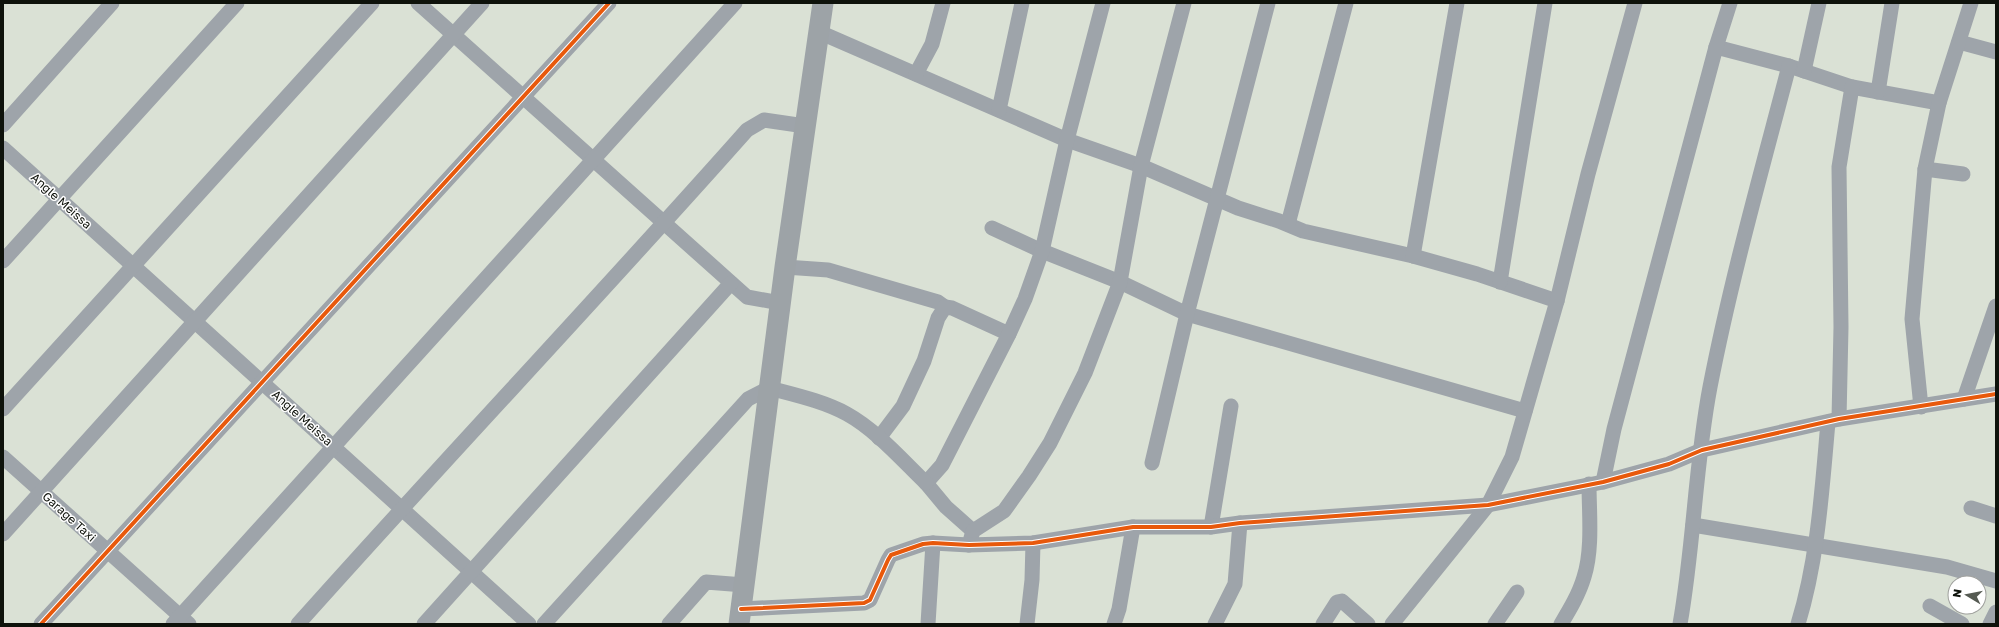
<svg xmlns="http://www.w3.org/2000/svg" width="1999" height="627" viewBox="0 0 1999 627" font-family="'Golos Text',sans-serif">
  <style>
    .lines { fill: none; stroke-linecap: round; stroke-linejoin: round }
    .street { stroke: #9ea4aa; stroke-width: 15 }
    .secondary { stroke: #9da3a7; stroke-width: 21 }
    .cycleway-casing { stroke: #fff; stroke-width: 6 }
    .cycleway { stroke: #e8590c; stroke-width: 4 }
    .labels { text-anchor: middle; stroke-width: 3; stroke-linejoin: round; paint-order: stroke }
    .street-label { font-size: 12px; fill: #0e120b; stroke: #fff }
  </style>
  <rect width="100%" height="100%" fill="#dae1d5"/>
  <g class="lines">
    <g class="street">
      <path d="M 418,3 L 747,297 L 780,303"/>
      <path d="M 819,32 L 1067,140 L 1141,166 L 1238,208 L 1279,221 L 1303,231 L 1413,256 L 1477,274 L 1557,301"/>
      <path d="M 1959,42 L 1996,52"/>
      <path d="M 1716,47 L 1789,66 L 1852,87 L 1939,103"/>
      <path d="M 1804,71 L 1819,3"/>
      <path d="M 916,74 L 932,44 L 943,3"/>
      <path d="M 1878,92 L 1892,3"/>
      <path d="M 999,110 L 1022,3"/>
      <path d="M 3,125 L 112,3"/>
      <path d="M 3,148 L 529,624"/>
      <path d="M 1925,169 L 1963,174"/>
      <path d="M 1288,224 L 1346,3"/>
      <path d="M 992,228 L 1042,251 L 1120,282 L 1187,314 L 1525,411"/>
      <path d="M 1413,256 L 1457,3"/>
      <path d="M 3,261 L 237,3"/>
      <path d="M 785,267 L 828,270 L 938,302 L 945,307"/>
      <path d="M 1500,282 L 1545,3"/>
      <path d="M 1964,399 L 1996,306"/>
      <path d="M 1921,407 L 1912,319 L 1925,169 L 1939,103 L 1971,3"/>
      <path d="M 3,409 L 372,3"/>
      <path d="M 1839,419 L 1841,327 L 1839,167 L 1852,87"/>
      <path d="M 879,438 L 903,406 L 924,361 L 938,318 L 945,307 L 952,308 L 1009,334"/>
      <path d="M 3,457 L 189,624"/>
      <path d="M 1152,463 L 1187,314 L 1268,3"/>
      <path d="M 1603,482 L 1614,429 L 1716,47 L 1730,3"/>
      <path d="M 1971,508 L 1996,516"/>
      <path d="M 1693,525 L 1947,567 L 1996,581"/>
      <path d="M 1211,527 L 1231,406"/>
      <path d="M 973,531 L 946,507 L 926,483 L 942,465 L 1009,334 L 1025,299 L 1042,251 L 1067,140 L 1103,3"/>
      <path d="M 3,534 L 482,3"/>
      <path d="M 969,545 L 973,531 L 1004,511 L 1029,476 L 1050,443 L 1085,373 L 1120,282 L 1141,166 L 1184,3"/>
      <path d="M 1930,606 L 1962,624"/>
      <path d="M 741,609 L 864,603 L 870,600 L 888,560 L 891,555 L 923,544 L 933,543 L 969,545 L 1033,543 L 1133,527 L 1211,527 L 1240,523 L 1488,505 L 1603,482 L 1669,464 L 1702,450 L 1839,419 L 1996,394"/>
      <path d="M 41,624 L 609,3"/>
      <path d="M 173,624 L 735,3"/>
      <path d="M 298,624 C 446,458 599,297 747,130 L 764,120 L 805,126"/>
      <path d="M 424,624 L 731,283"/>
      <path d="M 544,624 L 748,399 L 769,388 C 795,395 823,401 847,414 C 876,430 902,460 926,483"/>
      <path d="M 669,624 L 706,582 L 744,585"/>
      <path d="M 928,624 L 933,543"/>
      <path d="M 1027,624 L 1032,580 L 1033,543"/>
      <path d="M 1114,624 L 1119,609 L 1133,527"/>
      <path d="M 1215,624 L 1235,584 L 1240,523"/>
      <path d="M 1323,624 L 1337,602 L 1342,601 L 1368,624"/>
      <path d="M 1392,624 L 1488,505 L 1512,457 L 1557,301 L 1588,174 L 1635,3"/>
      <path d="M 1495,624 L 1517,592"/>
      <path d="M 1561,624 C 1570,609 1579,594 1584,577 C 1593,549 1589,512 1589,484"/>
      <path d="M 1680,624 C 1694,545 1695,465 1710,387 C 1731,279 1761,173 1789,66"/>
      <path d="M 1798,624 C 1818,559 1822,489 1828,422"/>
      <path d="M 1990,624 L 1996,612"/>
    </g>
    <path class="secondary" d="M 739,624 L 785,267 L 823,3"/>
    <g class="cycleway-casing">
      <g id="cycleway">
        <path d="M 741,609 L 864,603 L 870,600 L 888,560 L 891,555 L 923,544 L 933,543 L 969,545 L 1033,543 L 1133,527 L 1211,527 L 1240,523 L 1488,505 L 1603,482 L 1669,464 L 1702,450 L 1839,419 L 1996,394"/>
        <path d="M 41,624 L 609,3"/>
      </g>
    </g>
    <use href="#cycleway" class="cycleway"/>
  </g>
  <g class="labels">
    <g class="street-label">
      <text transform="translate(61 201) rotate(42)" y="4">Angle Meissa</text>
      <text transform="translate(302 418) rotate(42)" y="4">Angle Meissa</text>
      <text transform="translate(69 517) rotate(42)" y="4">Garage Taxi</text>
    </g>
  </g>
  <rect width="1999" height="627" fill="none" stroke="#0e120b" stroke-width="8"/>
  <g transform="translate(1967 595) rotate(280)"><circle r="19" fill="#ffffff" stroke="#9fa09d"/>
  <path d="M0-3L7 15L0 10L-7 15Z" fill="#555a52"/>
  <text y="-6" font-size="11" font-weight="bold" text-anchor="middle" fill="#0e120b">N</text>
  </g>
</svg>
